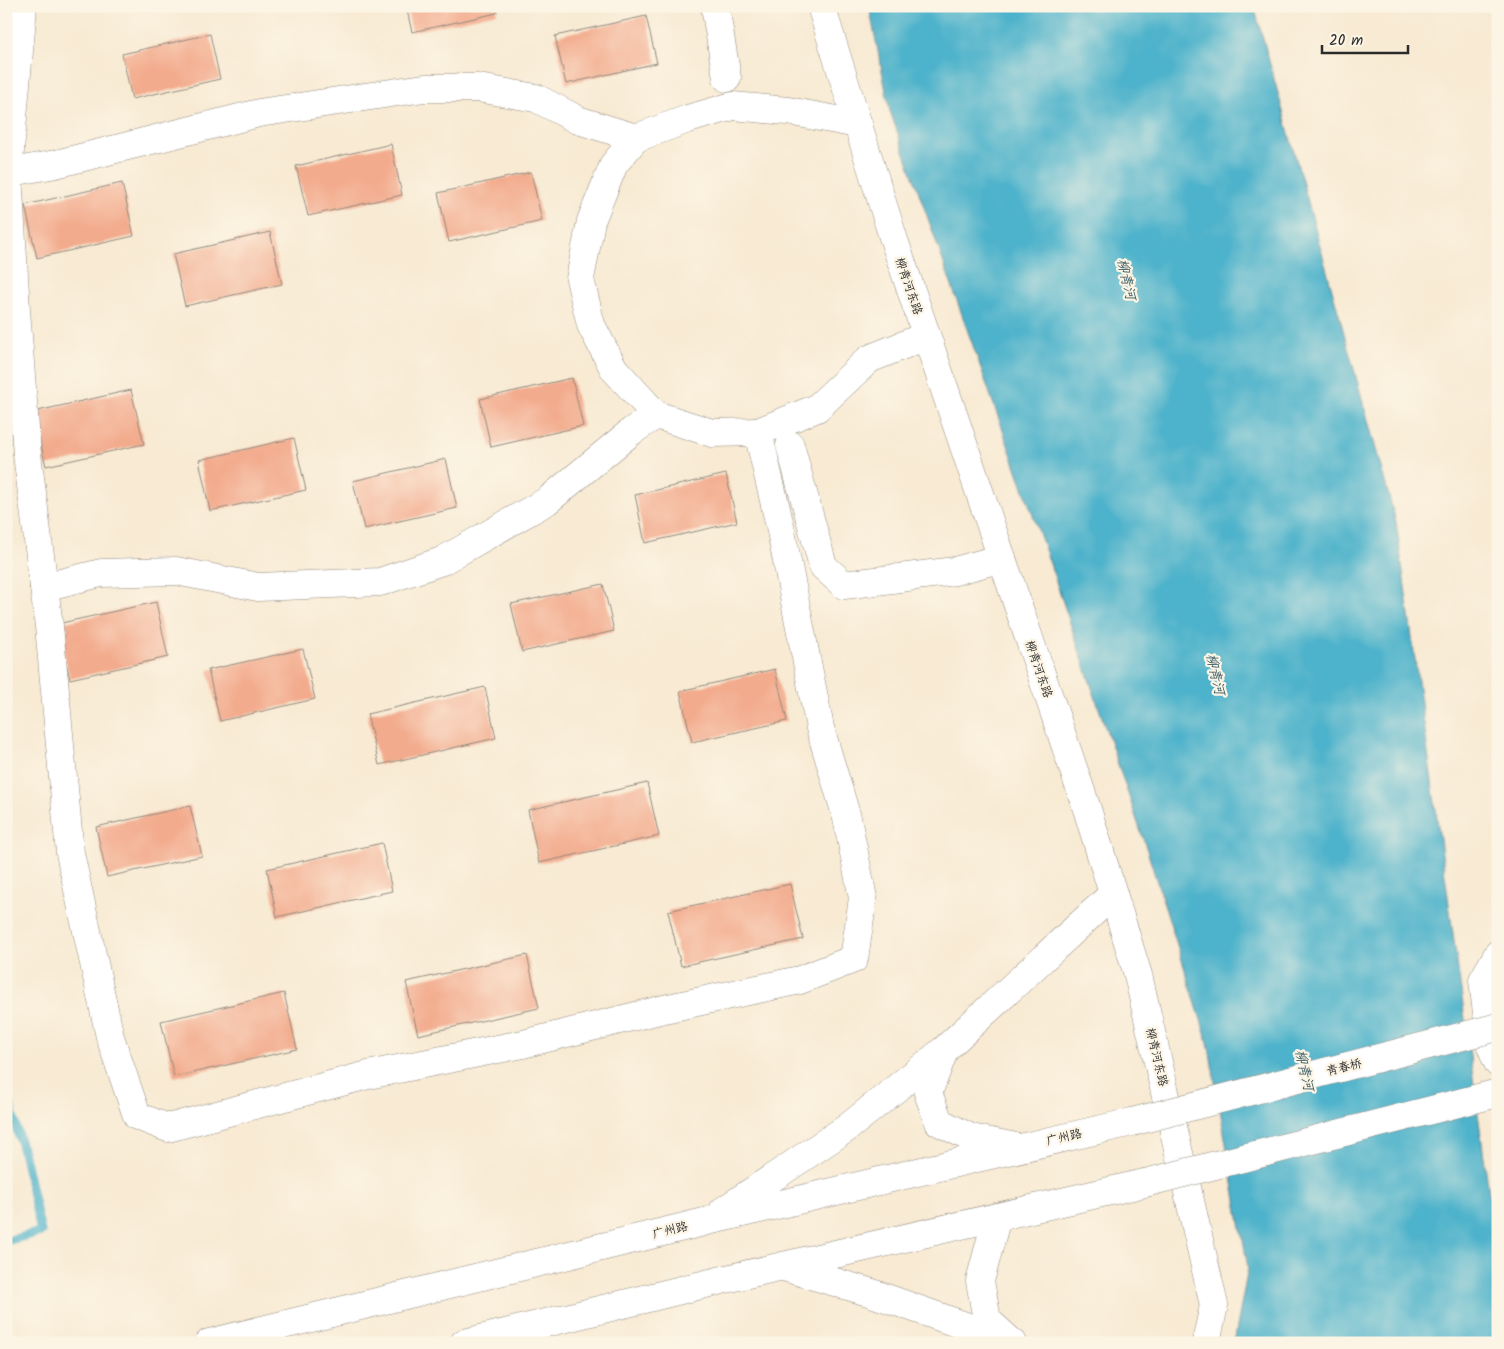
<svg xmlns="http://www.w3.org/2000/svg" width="1504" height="1349" viewBox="0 0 1504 1349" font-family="Kalam,'LXGW WenKai TC',sans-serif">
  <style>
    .water { fill: #4db2cb; stroke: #3c6e7b }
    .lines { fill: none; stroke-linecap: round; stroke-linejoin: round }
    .stream { stroke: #4db2cb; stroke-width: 9 }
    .building { fill: #f3ab8d }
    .minor-casing { stroke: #928a7f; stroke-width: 29 }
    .major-casing { stroke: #928a7f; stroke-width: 29 }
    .minor { stroke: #fff; stroke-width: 28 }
    .major { stroke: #fff; stroke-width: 28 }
    .major-bridge-casing { stroke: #928a7f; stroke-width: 29; stroke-linecap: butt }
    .major-bridge { stroke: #fff; stroke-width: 28 }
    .labels { text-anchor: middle; stroke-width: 4.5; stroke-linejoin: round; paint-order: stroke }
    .street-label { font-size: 12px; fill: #2b2b2b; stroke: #fcf5e5 }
    .water-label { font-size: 14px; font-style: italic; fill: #375a63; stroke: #fcf5e5 }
  </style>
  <rect width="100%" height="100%" fill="#fcf5e5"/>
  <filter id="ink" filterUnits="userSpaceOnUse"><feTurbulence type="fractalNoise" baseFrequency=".02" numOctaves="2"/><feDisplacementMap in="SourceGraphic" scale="10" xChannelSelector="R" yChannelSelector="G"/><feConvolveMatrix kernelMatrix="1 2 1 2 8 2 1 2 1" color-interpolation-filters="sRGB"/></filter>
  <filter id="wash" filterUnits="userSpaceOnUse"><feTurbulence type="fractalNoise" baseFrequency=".0096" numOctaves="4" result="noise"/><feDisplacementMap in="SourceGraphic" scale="20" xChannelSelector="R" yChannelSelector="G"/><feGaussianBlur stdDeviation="1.12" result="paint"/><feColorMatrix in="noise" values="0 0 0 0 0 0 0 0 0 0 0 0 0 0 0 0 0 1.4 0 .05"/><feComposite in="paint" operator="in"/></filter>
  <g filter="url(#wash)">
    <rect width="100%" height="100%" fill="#f8ead3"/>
    <path class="water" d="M 869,6 L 1254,6 L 1396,522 L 1494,1229 L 1498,1240 L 1498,1343 L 1234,1343 L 1248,1268 L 1208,1042 L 1145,844 L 1048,558 L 890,111 Z"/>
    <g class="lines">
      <path class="stream" d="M 6,1091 L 24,1155 L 41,1232 L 6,1241"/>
    </g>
    <g id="blocks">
      <g class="building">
        <path d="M 406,6 L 496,6 L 497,13 L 412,32 Z"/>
        <path d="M 646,16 L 657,63 L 566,84 L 555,36 Z"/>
        <path d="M 210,34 L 220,79 L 132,99 L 122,54 Z"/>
        <path d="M 391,144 L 402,195 L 308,216 L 296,166 Z"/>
        <path d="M 531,172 L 542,221 L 449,242 L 438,193 Z"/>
        <path d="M 122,183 L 134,236 L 37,258 L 25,205 Z"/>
        <path d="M 270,232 L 282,284 L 185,306 L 173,254 Z"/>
        <path d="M 572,378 L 583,426 L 491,447 L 480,399 Z"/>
        <path d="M 131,390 L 144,444 L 46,466 L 33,412 Z"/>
        <path d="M 294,438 L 306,490 L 210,511 L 199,460 Z"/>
        <path d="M 446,459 L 457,508 L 364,529 L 353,481 Z"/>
        <path d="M 726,474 L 737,522 L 645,543 L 635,495 Z"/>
        <path d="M 603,584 L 614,631 L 522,652 L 511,604 Z"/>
        <path d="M 156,602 L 168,657 L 70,679 L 57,624 Z"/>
        <path d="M 303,649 L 315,699 L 220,721 L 208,670 Z"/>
        <path d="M 775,669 L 787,721 L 692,742 L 680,691 Z"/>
        <path d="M 485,687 L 496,738 L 379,765 L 367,714 Z"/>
        <path d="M 647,783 L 659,836 L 539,863 L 528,810 Z"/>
        <path d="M 190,806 L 202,856 L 107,877 L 96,827 Z"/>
        <path d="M 382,843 L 392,891 L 277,917 L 267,869 Z"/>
        <path d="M 790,884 L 803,939 L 681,966 L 668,911 Z"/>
        <path d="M 527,955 L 539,1008 L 418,1035 L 406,982 Z"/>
        <path d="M 284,993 L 297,1049 L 174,1077 L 161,1021 Z"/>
      </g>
    </g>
  </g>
  <g filter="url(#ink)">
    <use href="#blocks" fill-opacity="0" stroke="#928a7f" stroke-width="1"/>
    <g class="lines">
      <g class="minor-casing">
        <g id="minor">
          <path d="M 23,6 L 8,173 L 16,310 L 27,454 L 49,626 L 70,853 L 110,1037 L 137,1116 L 168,1128 L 368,1075 L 523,1044 L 664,1009 L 800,980 L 854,959 L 863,898 L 847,818 L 820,728 L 780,526 L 758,432 L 817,408 L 869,359 L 926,336"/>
          <path d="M 715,6 L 727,78"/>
          <path d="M 821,6 L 892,234 L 1087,809 L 1138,975 L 1214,1305 L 1206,1343"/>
          <path d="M 6,173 L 56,164 L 259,113 L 424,88 L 478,88 L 536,98 L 578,120 L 636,138"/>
          <path d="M 758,432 L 712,433 L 656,415 L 614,369 L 591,325 L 580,279 L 591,221 L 614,164 L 636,138 L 688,119 L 733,106 L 788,111 L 858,124"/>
          <path d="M 790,445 L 823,566 L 844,585 L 955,571 L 1002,558"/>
          <path d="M 44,587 L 101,573 L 176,571 L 258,587 L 380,582 L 442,561 L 547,501 L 632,431 L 656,415"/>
          <path d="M 1498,954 L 1483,980 L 1491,1046 L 1498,1063"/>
        </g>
      </g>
      <g class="major-casing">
        <g id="major">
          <path d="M 944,1051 L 928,1093 L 939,1122 L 971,1138 L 1011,1146"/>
          <path d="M 723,1211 L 847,1128 L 944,1050 L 1113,894"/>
          <path d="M 997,1217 L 980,1281 L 987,1320 L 1009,1340"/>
          <path d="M 784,1267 L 872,1293 L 1013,1343"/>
          <path d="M 209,1343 L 708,1221 L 1132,1122"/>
          <path d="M 464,1343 L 722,1280 L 1145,1183"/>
        </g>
      </g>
      <use href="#minor" class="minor"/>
      <use href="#major" class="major"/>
      <g class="major-bridge-casing">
        <g id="major-bridge">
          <path d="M 1132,1122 L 1498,1027"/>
          <path d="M 1145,1183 L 1498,1093"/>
        </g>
      </g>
      <use href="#major-bridge" class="major-bridge"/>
    </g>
  </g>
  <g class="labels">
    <g class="street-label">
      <text transform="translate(909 286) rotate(71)" y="4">柳青河东路</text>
      <text transform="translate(1039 669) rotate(71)" y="4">柳青河东路</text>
      <text transform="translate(1157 1057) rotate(77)" y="4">柳青河东路</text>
      <text transform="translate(1344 1067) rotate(-14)" y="4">青春桥</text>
      <text transform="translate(1064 1137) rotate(-13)" y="4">广州路</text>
      <text transform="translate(670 1230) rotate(-14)" y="4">广州路</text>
    </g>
    <g class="water-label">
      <text transform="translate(1127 279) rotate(77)" y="5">柳青河</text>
      <text transform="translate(1216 674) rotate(77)" y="5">柳青河</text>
      <text transform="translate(1305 1070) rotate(77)" y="5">柳青河</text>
    </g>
  </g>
  <rect width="1504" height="1349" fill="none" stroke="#fcf5e5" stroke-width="25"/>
  <path d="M1322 45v8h86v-8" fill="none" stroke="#2b2b2b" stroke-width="2.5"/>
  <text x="1329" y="45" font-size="15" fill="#2b2b2b" stroke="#fcf5e5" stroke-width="4" paint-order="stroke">20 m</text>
</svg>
